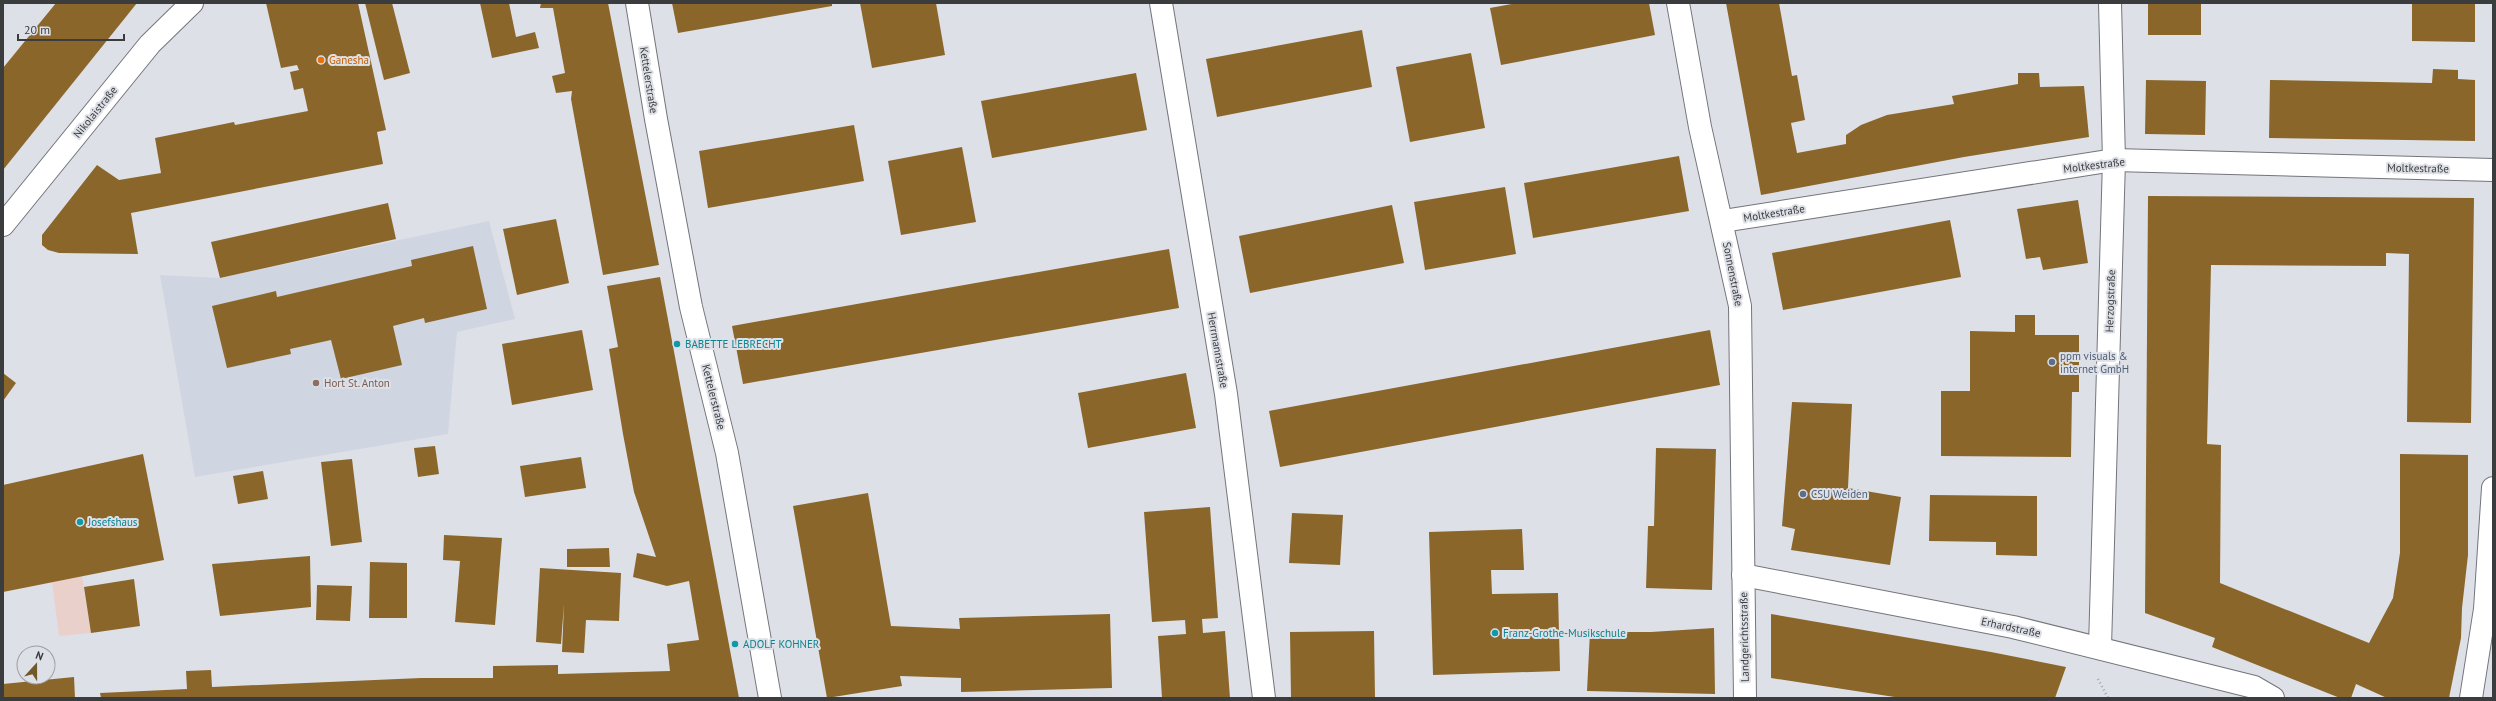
<svg xmlns="http://www.w3.org/2000/svg" width="2496" height="701" viewBox="0 0 2496 701" font-family="'PT Sans',sans-serif">
  <style>
    .built { fill: #d0d5e2 }
    .industrial { fill: #ead0cb }
    .building { fill: #8a662a }
    .lines { fill: none; stroke-linecap: round; stroke-linejoin: round }
    .minor-casing { stroke: #73757b; stroke-width: 24 }
    .secondary-casing { stroke: #73757b; stroke-width: 24 }
    .path { stroke: #a3a4a9; stroke-width: 2.5; stroke-dasharray: 1 3; stroke-linecap: butt }
    .minor { stroke: #fff; stroke-width: 22 }
    .secondary { stroke: #fff; stroke-width: 22 }
    .food-dot { fill: #e8710a; stroke: #dee0e7; stroke-width: 1.5 }
    .culture-dot { fill: #0f9aa8; stroke: #dee0e7; stroke-width: 1.5 }
    .service-dot { fill: #5c6f8a; stroke: #dee0e7; stroke-width: 1.5 }
    .education-dot { fill: #8d6e63; stroke: #dee0e7; stroke-width: 1.5 }
    .labels { text-anchor: middle; stroke-width: 4; stroke-linejoin: round; paint-order: stroke }
    .food-label { font-size: 11px; fill: #c56008; stroke: #dee0e7; text-anchor: start }
    .street-label { font-size: 11px; fill: #3b3c3e; stroke: #dee0e7 }
    .culture-label { font-size: 11px; fill: #0d838f; stroke: #dee0e7; text-anchor: start }
    .service-label { font-size: 11px; fill: #4e5e75; stroke: #dee0e7; text-anchor: start }
    .education-label { font-size: 11px; fill: #785e54; stroke: #dee0e7; text-anchor: start }
  </style>
  <rect width="100%" height="100%" fill="#dee0e7"/>
  <path class="built" d="M 489,221 L 515,319 L 457,332 L 448,434 L 195,477 L 160,275 L 220,278 Z"/>
  <path class="industrial" d="M 82,576 L 91,633 L 59,636 L 52,582 Z"/>
  <g class="building">
    <path d="M 56,3 L 137,3 L 3,170 L 3,68 Z"/>
    <path d="M 266,3 L 358,3 L 386,130 L 377,132 L 383,164 L 131,213 L 138,254 L 59,253 L 48,250 L 42,245 L 42,235 L 97,165 L 119,180 L 161,173 L 155,138 L 234,122 L 235,125 L 308,111 L 303,88 L 294,90 L 290,72 L 299,70 L 297,65 L 281,68 Z"/>
    <path d="M 365,3 L 392,3 L 410,73 L 384,80 Z"/>
    <path d="M 480,3 L 509,3 L 516,37 L 535,32 L 539,48 L 492,58 Z"/>
    <path d="M 541,3 L 608,3 L 659,265 L 603,275 L 571,99 L 572,91 L 556,93 L 552,76 L 565,73 L 553,8 L 540,8 Z"/>
    <path d="M 672,3 L 832,3 L 832,6 L 678,33 Z"/>
    <path d="M 860,3 L 936,3 L 945,55 L 872,68 Z"/>
    <path d="M 1517,3 L 1649,3 L 1655,35 L 1501,65 L 1490,8 Z"/>
    <path d="M 1726,3 L 1779,3 L 1792,76 L 1797,75 L 1805,120 L 1791,123 L 1797,153 L 1846,144 L 1846,135 L 1861,125 L 1887,115 L 1954,104 L 1952,96 L 2018,84 L 2018,73 L 2039,73 L 2040,87 L 2084,86 L 2089,137 L 1964,157 L 1761,195 Z"/>
    <rect x="2148" y="3" width="53" height="32"/>
    <path d="M 2412,3 L 2475,3 L 2475,42 L 2412,41 Z"/>
    <path d="M 1362,30 L 1372,87 L 1217,117 L 1206,59 Z"/>
    <path d="M 1471,53 L 1485,128 L 1410,142 L 1396,67 Z"/>
    <path d="M 2433,69 L 2458,70 L 2458,79 L 2475,80 L 2475,141 L 2269,138 L 2270,80 L 2432,83 Z"/>
    <path d="M 1136,73 L 1147,130 L 992,158 L 981,101 Z"/>
    <path d="M 2146,80 L 2206,81 L 2205,135 L 2145,134 Z"/>
    <path d="M 854,125 L 864,181 L 708,208 L 699,151 Z"/>
    <path d="M 962,147 L 976,222 L 901,235 L 888,161 Z"/>
    <path d="M 1679,156 L 1689,211 L 1533,238 L 1524,183 Z"/>
    <path d="M 1505,187 L 1516,254 L 1425,270 L 1414,202 Z"/>
    <path d="M 2148,196 L 2474,198 L 2471,423 L 2407,422 L 2409,254 L 2386,253 L 2386,266 L 2211,265 L 2207,444 L 2221,445 L 2220,583 L 2369,643 L 2393,598 L 2400,553 L 2400,454 L 2468,455 L 2468,555 L 2462,608 L 2461,638 L 2449,698 L 2387,698 L 2356,684 L 2351,698 L 2340,698 L 2212,647 L 2215,638 L 2145,613 Z"/>
    <path d="M 2078,200 L 2088,263 L 2043,270 L 2040,257 L 2026,259 L 2017,209 Z"/>
    <path d="M 388,203 L 396,239 L 220,278 L 211,242 Z"/>
    <path d="M 1392,205 L 1404,263 L 1250,293 L 1239,236 Z"/>
    <path d="M 556,219 L 569,283 L 517,295 L 503,229 Z"/>
    <path d="M 1950,220 L 1961,277 L 1783,310 L 1772,253 Z"/>
    <path d="M 473,246 L 487,309 L 425,323 L 424,318 L 393,326 L 402,365 L 341,379 L 331,340 L 290,349 L 291,354 L 227,368 L 212,306 L 276,291 L 277,297 L 412,266 L 411,260 Z"/>
    <path d="M 1169,249 L 1179,308 L 743,384 L 732,326 Z"/>
    <path d="M 660,277 L 739,698 L 101,698 L 100,693 L 187,689 L 186,671 L 211,670 L 212,687 L 421,678 L 493,678 L 493,666 L 558,665 L 558,674 L 670,671 L 667,644 L 699,640 L 689,581 L 667,586 L 633,577 L 637,553 L 656,557 L 634,492 L 623,434 L 609,349 L 618,347 L 607,286 Z"/>
    <path d="M 2015,315 L 2035,315 L 2035,335 L 2079,335 L 2079,392 L 2072,392 L 2071,457 L 1941,456 L 1941,391 L 1970,391 L 1970,331 L 2015,332 Z"/>
    <path d="M 582,330 L 593,390 L 512,405 L 502,344 Z"/>
    <path d="M 1710,330 L 1720,385 L 1280,467 L 1269,411 Z"/>
    <path d="M 3,373 L 16,383 L 3,401 Z"/>
    <path d="M 1186,373 L 1196,428 L 1088,448 L 1078,393 Z"/>
    <path d="M 1792,402 L 1852,404 L 1848,488 L 1901,497 L 1890,565 L 1791,550 L 1795,529 L 1782,526 Z"/>
    <path d="M 435,446 L 439,474 L 418,477 L 414,448 Z"/>
    <path d="M 1656,448 L 1716,449 L 1712,590 L 1646,588 L 1648,526 L 1654,526 Z"/>
    <path d="M 143,454 L 164,560 L 3,592 L 3,485 Z"/>
    <path d="M 581,457 L 586,488 L 525,497 L 520,466 Z"/>
    <path d="M 352,459 L 362,542 L 331,546 L 321,462 Z"/>
    <path d="M 263,471 L 268,499 L 238,504 L 233,476 Z"/>
    <path d="M 868,493 L 891,626 L 960,629 L 959,618 L 1110,614 L 1112,688 L 961,692 L 961,678 L 900,676 L 902,686 L 827,698 L 793,506 Z"/>
    <path d="M 1930,495 L 2037,496 L 2037,556 L 1996,555 L 1996,542 L 1929,541 Z"/>
    <path d="M 1210,507 L 1218,618 L 1202,619 L 1203,633 L 1225,631 L 1230,698 L 1162,698 L 1158,636 L 1186,634 L 1185,620 L 1152,622 L 1144,512 Z"/>
    <path d="M 1292,513 L 1343,515 L 1340,565 L 1289,563 Z"/>
    <path d="M 1522,529 L 1524,570 L 1491,570 L 1492,594 L 1558,593 L 1560,671 L 1433,675 L 1429,532 Z"/>
    <path d="M 444,535 L 502,538 L 495,625 L 455,622 L 460,561 L 443,560 Z"/>
    <path d="M 609,548 L 610,567 L 567,567 L 567,549 Z"/>
    <path d="M 310,556 L 311,607 L 220,616 L 212,564 Z"/>
    <path d="M 370,562 L 407,563 L 407,618 L 369,618 Z"/>
    <path d="M 540,568 L 621,573 L 619,621 L 586,620 L 584,653 L 562,652 L 564,604 L 561,644 L 536,642 Z"/>
    <path d="M 134,579 L 140,626 L 91,633 L 84,587 Z"/>
    <path d="M 317,585 L 352,586 L 350,621 L 316,620 Z"/>
    <path d="M 1771,614 L 1991,652 L 2066,667 L 2055,698 L 1901,698 L 1771,678 Z"/>
    <path d="M 1714,628 L 1715,694 L 1587,691 L 1590,632 L 1651,632 Z"/>
    <path d="M 1374,631 L 1375,698 L 1291,698 L 1290,632 Z"/>
    <path d="M 74,677 L 75,698 L 3,698 L 3,684 Z"/>
  </g>
  <g class="lines">
    <g class="minor-casing">
      <g id="minor">
        <path d="M 637,3 L 656,119 L 691,307 L 727,453 L 770,698"/>
        <path d="M 1161,3 L 1226,394 L 1264,698"/>
        <path d="M 1678,3 L 1700,127 L 1740,306 L 1745,698"/>
        <path d="M 1723,221 L 2114,160 L 2493,170"/>
        <path d="M 1743,575 L 2013,627 L 2254,687 L 2273,698"/>
        <path d="M 2100,647 L 2114,160 L 2110,3"/>
        <path d="M 2471,698 L 2485,609 L 2493,488"/>
      </g>
    </g>
    <g class="secondary-casing">
      <path id="secondary" d="M 3,225 L 150,44 L 192,3"/>
    </g>
    <path class="path" d="M 2098,679 L 2108,698"/>
    <use href="#minor" class="minor"/>
    <use href="#secondary" class="secondary"/>
  </g>
  <circle class="food-dot" cx="321" cy="60" r="4"/>
  <g class="culture-dot">
    <circle cx="677" cy="344" r="4"/>
    <circle cx="80" cy="522" r="4"/>
    <circle cx="1495" cy="633" r="4"/>
    <circle cx="735" cy="644" r="4"/>
  </g>
  <g class="service-dot">
    <circle cx="2052" cy="362" r="4"/>
    <circle cx="1803" cy="494" r="4"/>
  </g>
  <circle class="education-dot" cx="316" cy="383" r="4"/>
  <g class="labels">
    <g class="food-label">
      <text x="329" y="64">Ganesha</text>
    </g>
    <g class="street-label">
      <text transform="translate(649 80) rotate(81)" y="4">Kettelerstraße</text>
      <text transform="translate(95 112) rotate(-51)" y="4">Nikolaistraße</text>
      <text transform="translate(2094 165) rotate(-7)" y="4">Moltkestraße</text>
      <text transform="translate(2418 168) rotate(1)" y="4">Moltkestraße</text>
      <text transform="translate(1774 213) rotate(-9)" y="4">Moltkestraße</text>
      <text transform="translate(1733 274) rotate(79)" y="4">Sonnenstraße</text>
      <text transform="translate(2110 301) rotate(-88)" y="4">Herzogstraße</text>
      <text transform="translate(1218 350) rotate(80)" y="4">Herrmannstraße</text>
      <text transform="translate(714 397) rotate(76)" y="4">Kettelerstraße</text>
      <text transform="translate(2011 627) rotate(12)" y="4">Erhardstraße</text>
      <text transform="translate(1744 637) rotate(-91)" y="4">Landgerichtsstraße</text>
    </g>
    <g class="culture-label">
      <text x="685" y="348">BABETTE LEBRECHT</text>
      <text x="88" y="526">Josefshaus</text>
      <text x="1503" y="637">Franz-Grothe-Musikschule</text>
      <text x="743" y="648">ADOLF KOHNER</text>
    </g>
    <g class="service-label">
      <text x="2060" y="360">ppm visuals &amp;<tspan x="2060" dy="13">internet GmbH</tspan></text>
      <text x="1811" y="498">CSU Weiden</text>
    </g>
    <g class="education-label">
      <text x="324" y="387">Hort St. Anton</text>
    </g>
  </g>
  <rect width="2496" height="701" fill="none" stroke="#3b3c3e" stroke-width="8"/>
  <g transform="translate(36 665) rotate(21)"><circle r="19" fill="#dee0e7" stroke="#9d9ea3"/>
  <path d="M0-3L7 15L0 10L-7 15Z" fill="#72592a"/>
  <text y="-6" font-size="11" font-weight="bold" text-anchor="middle" fill="#3b3c3e">N</text>
  </g>
  <path d="M18 34v6h106v-6" fill="none" stroke="#3b3c3e" stroke-width="2"/>
  <text x="24" y="34" font-size="12" fill="#3b3c3e" stroke="#dee0e7" stroke-width="3" paint-order="stroke">20 m</text>
</svg>
